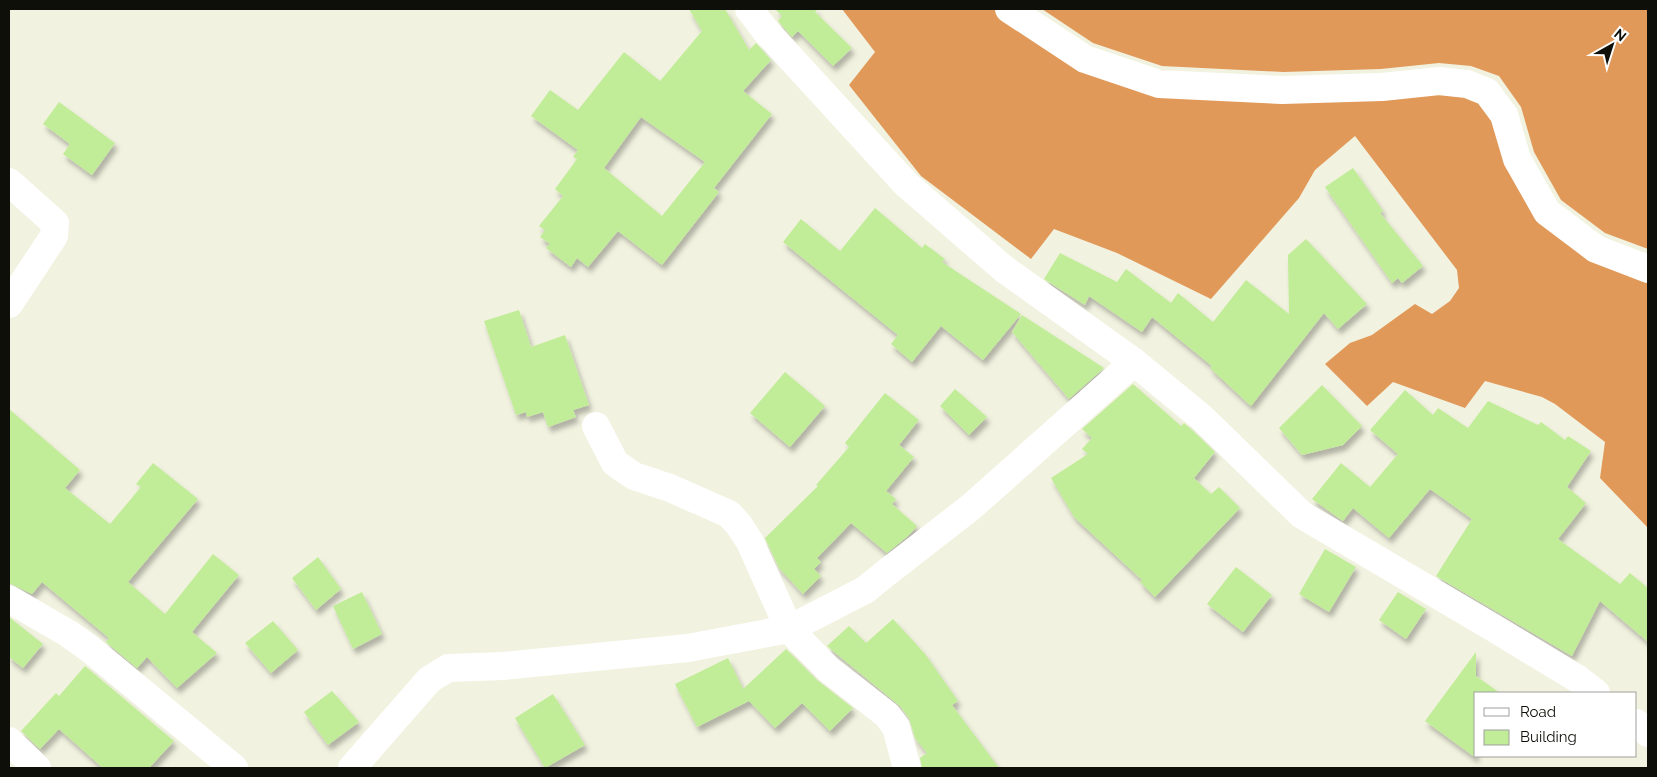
<svg xmlns="http://www.w3.org/2000/svg" width="1657" height="777" viewBox="0 0 1657 777" font-family="Raleway,sans-serif">
  <style>
    .forest { fill: #e19959 }
    .building { fill: #c1ec98; fill-rule: evenodd; filter: url(#shadow) }
    .lines { fill: none; stroke-linecap: round; stroke-linejoin: round }
    .minor { stroke: #fff; stroke-width: 28 }
    .tertiary { stroke: #fff; stroke-width: 28 }
  </style>
  <defs>
    <filter id="shadow"><feDropShadow dx="3" dy="5.5" stdDeviation="2.5" flood-color="#0004"/></filter>
  </defs>
  <rect width="100%" height="100%" fill="#f2f2e0"/>
  <g class="forest">
    <path d="M 842,9 L 1002,9 L 1083,63 L 1383,91 L 1485,95 L 1544,215 L 1648,274 L 1648,528 L 1600,478 L 1605,442 L 1555,404 L 1542,397 L 1485,381 L 1465,408 L 1393,382 L 1367,406 L 1325,364 L 1350,343 L 1372,335 L 1415,304 L 1432,314 L 1450,301 L 1459,288 L 1457,270 L 1355,136 L 1315,170 L 1299,198 L 1211,299 L 1117,253 L 1054,229 L 1031,259 L 921,176 L 849,85 L 875,52 Z"/>
    <path d="M 1042,9 L 1648,9 L 1648,249 L 1605,233 L 1561,200 L 1534,152 L 1521,107 L 1499,76 L 1471,66 L 1439,63 L 1381,69 L 1283,72 L 1162,66 L 1093,43 Z"/>
  </g>
  <g class="building">
    <path d="M 689,9 L 725,9 L 749,50 L 756,43 L 771,60 L 743,91 L 772,114 L 714,188 L 719,192 L 662,265 L 618,231 L 588,267 L 577,258 L 571,267 L 546,248 L 550,244 L 540,237 L 545,230 L 539,226 L 563,196 L 555,189 L 577,159 L 573,157 L 578,150 L 531,116 L 550,90 L 578,110 L 624,52 L 660,81 L 702,31 ZM 641,117 L 705,162 L 662,216 L 604,168 Z"/>
    <path d="M 775,9 L 818,9 L 815,12 L 852,48 L 833,66 L 798,31 L 792,37 L 778,21 L 782,16 Z"/>
    <path d="M 59,102 L 115,143 L 92,175 L 63,154 L 70,144 L 43,124 Z"/>
    <path d="M 1353,168 L 1383,211 L 1380,213 L 1423,266 L 1402,283 L 1398,278 L 1392,283 L 1325,187 Z"/>
    <path d="M 875,208 L 922,248 L 925,244 L 945,259 L 942,262 L 1021,314 L 983,360 L 941,326 L 912,362 L 891,344 L 898,335 L 783,242 L 801,219 L 840,251 Z"/>
    <path d="M 1306,239 L 1367,304 L 1338,329 L 1324,313 L 1251,406 L 1210,368 L 1212,366 L 1152,317 L 1142,332 L 1089,296 L 1085,305 L 1044,279 L 1060,253 L 1117,282 L 1126,269 L 1171,303 L 1178,293 L 1213,322 L 1246,280 L 1289,314 L 1288,255 Z"/>
    <path d="M 519,310 L 531,347 L 565,335 L 589,405 L 573,410 L 576,417 L 548,427 L 543,412 L 527,417 L 526,412 L 516,415 L 484,321 Z"/>
    <path d="M 1022,315 L 1104,368 L 1069,399 L 1012,332 Z"/>
    <path d="M 785,372 L 825,406 L 790,447 L 750,413 Z"/>
    <path d="M 1133,384 L 1181,426 L 1184,423 L 1191,429 L 1215,452 L 1194,478 L 1211,494 L 1219,487 L 1240,508 L 1155,597 L 1140,582 L 1142,580 L 1074,517 L 1051,478 L 1088,454 L 1082,449 L 1092,438 L 1082,429 Z"/>
    <path d="M 1322,385 L 1362,426 L 1343,445 L 1302,455 L 1279,428 Z"/>
    <path d="M 955,389 L 987,417 L 969,435 L 940,406 Z"/>
    <path d="M 1405,390 L 1433,415 L 1438,408 L 1468,428 L 1488,401 L 1538,425 L 1541,422 L 1565,440 L 1568,436 L 1591,451 L 1567,487 L 1586,503 L 1558,539 L 1620,584 L 1630,573 L 1648,588 L 1648,642 L 1600,601 L 1572,656 L 1436,576 L 1472,519 L 1430,489 L 1389,538 L 1353,508 L 1343,521 L 1312,499 L 1341,463 L 1370,487 L 1398,454 L 1370,430 Z"/>
    <path d="M 885,393 L 919,420 L 899,445 L 914,457 L 886,491 L 896,499 L 892,504 L 917,526 L 908,536 L 887,553 L 851,523 L 817,558 L 821,562 L 814,569 L 821,576 L 803,594 L 779,568 L 765,538 L 818,486 L 816,485 L 849,447 L 845,443 Z"/>
    <path d="M 9,409 L 80,470 L 65,488 L 110,524 L 141,487 L 136,484 L 153,463 L 198,499 L 128,582 L 165,614 L 213,554 L 239,575 L 192,632 L 217,653 L 177,688 L 147,657 L 137,668 L 106,642 L 109,638 L 42,582 L 32,594 L 9,583 Z"/>
    <path d="M 1325,549 L 1356,567 L 1329,612 L 1299,594 Z"/>
    <path d="M 318,557 L 341,589 L 316,610 L 292,578 Z"/>
    <path d="M 1236,567 L 1272,595 L 1243,632 L 1207,604 Z"/>
    <path d="M 362,592 L 382,634 L 353,649 L 333,606 Z"/>
    <path d="M 1398,592 L 1426,609 L 1406,639 L 1379,620 Z"/>
    <path d="M 9,617 L 43,644 L 23,668 L 9,657 Z"/>
    <path d="M 893,619 L 925,654 L 958,701 L 952,705 L 999,768 L 922,768 L 920,758 L 927,753 L 915,738 L 909,718 L 900,706 L 827,646 L 849,626 L 866,643 Z"/>
    <path d="M 273,621 L 298,650 L 271,673 L 245,643 Z"/>
    <path d="M 786,649 L 817,680 L 853,708 L 830,731 L 802,703 L 775,728 L 749,701 L 697,727 L 675,684 L 728,658 L 743,689 Z"/>
    <path d="M 1476,652 L 1476,676 L 1500,693 L 1476,693 L 1476,758 L 1425,721 Z"/>
    <path d="M 85,666 L 174,741 L 149,768 L 103,768 L 59,729 L 40,749 L 21,731 L 56,693 L 59,696 Z"/>
    <path d="M 332,691 L 359,722 L 328,745 L 304,712 Z"/>
    <path d="M 553,694 L 585,745 L 545,768 L 515,718 Z"/>
  </g>
  <g class="lines">
    <g class="minor">
      <path d="M 1009,9 L 1085,59 L 1159,84 L 1282,90 L 1382,87 L 1439,81 L 1467,84 L 1487,92 L 1504,115 L 1517,159 L 1547,212 L 1596,249 L 1648,269"/>
      <path d="M 9,182 L 55,223 L 54,236 L 9,304"/>
      <path d="M 596,426 L 615,463 L 634,476 L 670,488 L 729,514 L 739,525 L 750,542 L 789,629 L 828,669 L 887,715 L 896,727 L 907,768"/>
      <path d="M 9,599 L 69,634 L 90,649 L 234,768"/>
      <path d="M 9,741 L 37,768"/>
      <path d="M 352,768 L 429,680 L 448,668 L 503,666 L 688,648 L 789,629 L 865,590 L 886,573 L 971,507 L 1134,362"/>
    </g>
    <g class="tertiary">
      <path d="M 749,9 L 765,30 L 906,184 L 1004,269 L 1134,362 L 1201,417 L 1302,515 L 1492,627 L 1578,679 L 1596,693"/>
      <path d="M 1636,723 L 1648,733"/>
    </g>
  </g>
  <rect width="1657" height="777" fill="none" stroke="#0f0f09" stroke-width="20"/>
  <rect x="1474" y="692" width="162" height="65" fill="#ffffff" stroke="#9f9f9d"/>
  <rect x="1484" y="708" width="25" height="8" fill="#ffffff" stroke="#9f9f9d"/>
  <text x="1520" y="717" font-size="15" fill="#0f0f09">Road</text>
  <rect x="1484" y="730" width="25" height="15" fill="#c1ec98" stroke="#9f9f9d"/>
  <text x="1520" y="742" font-size="15" fill="#0f0f09">Building</text>
  <g transform="translate(1612 45) rotate(39)" stroke="#ffffff" stroke-width="4" paint-order="stroke">
  <path d="M0-4L9 19L0 12L-9 19Z" fill="#0f0f09"/>
  <text y="-8" font-size="14" font-weight="bold" text-anchor="middle" fill="#0f0f09">N</text>
  </g>
</svg>
